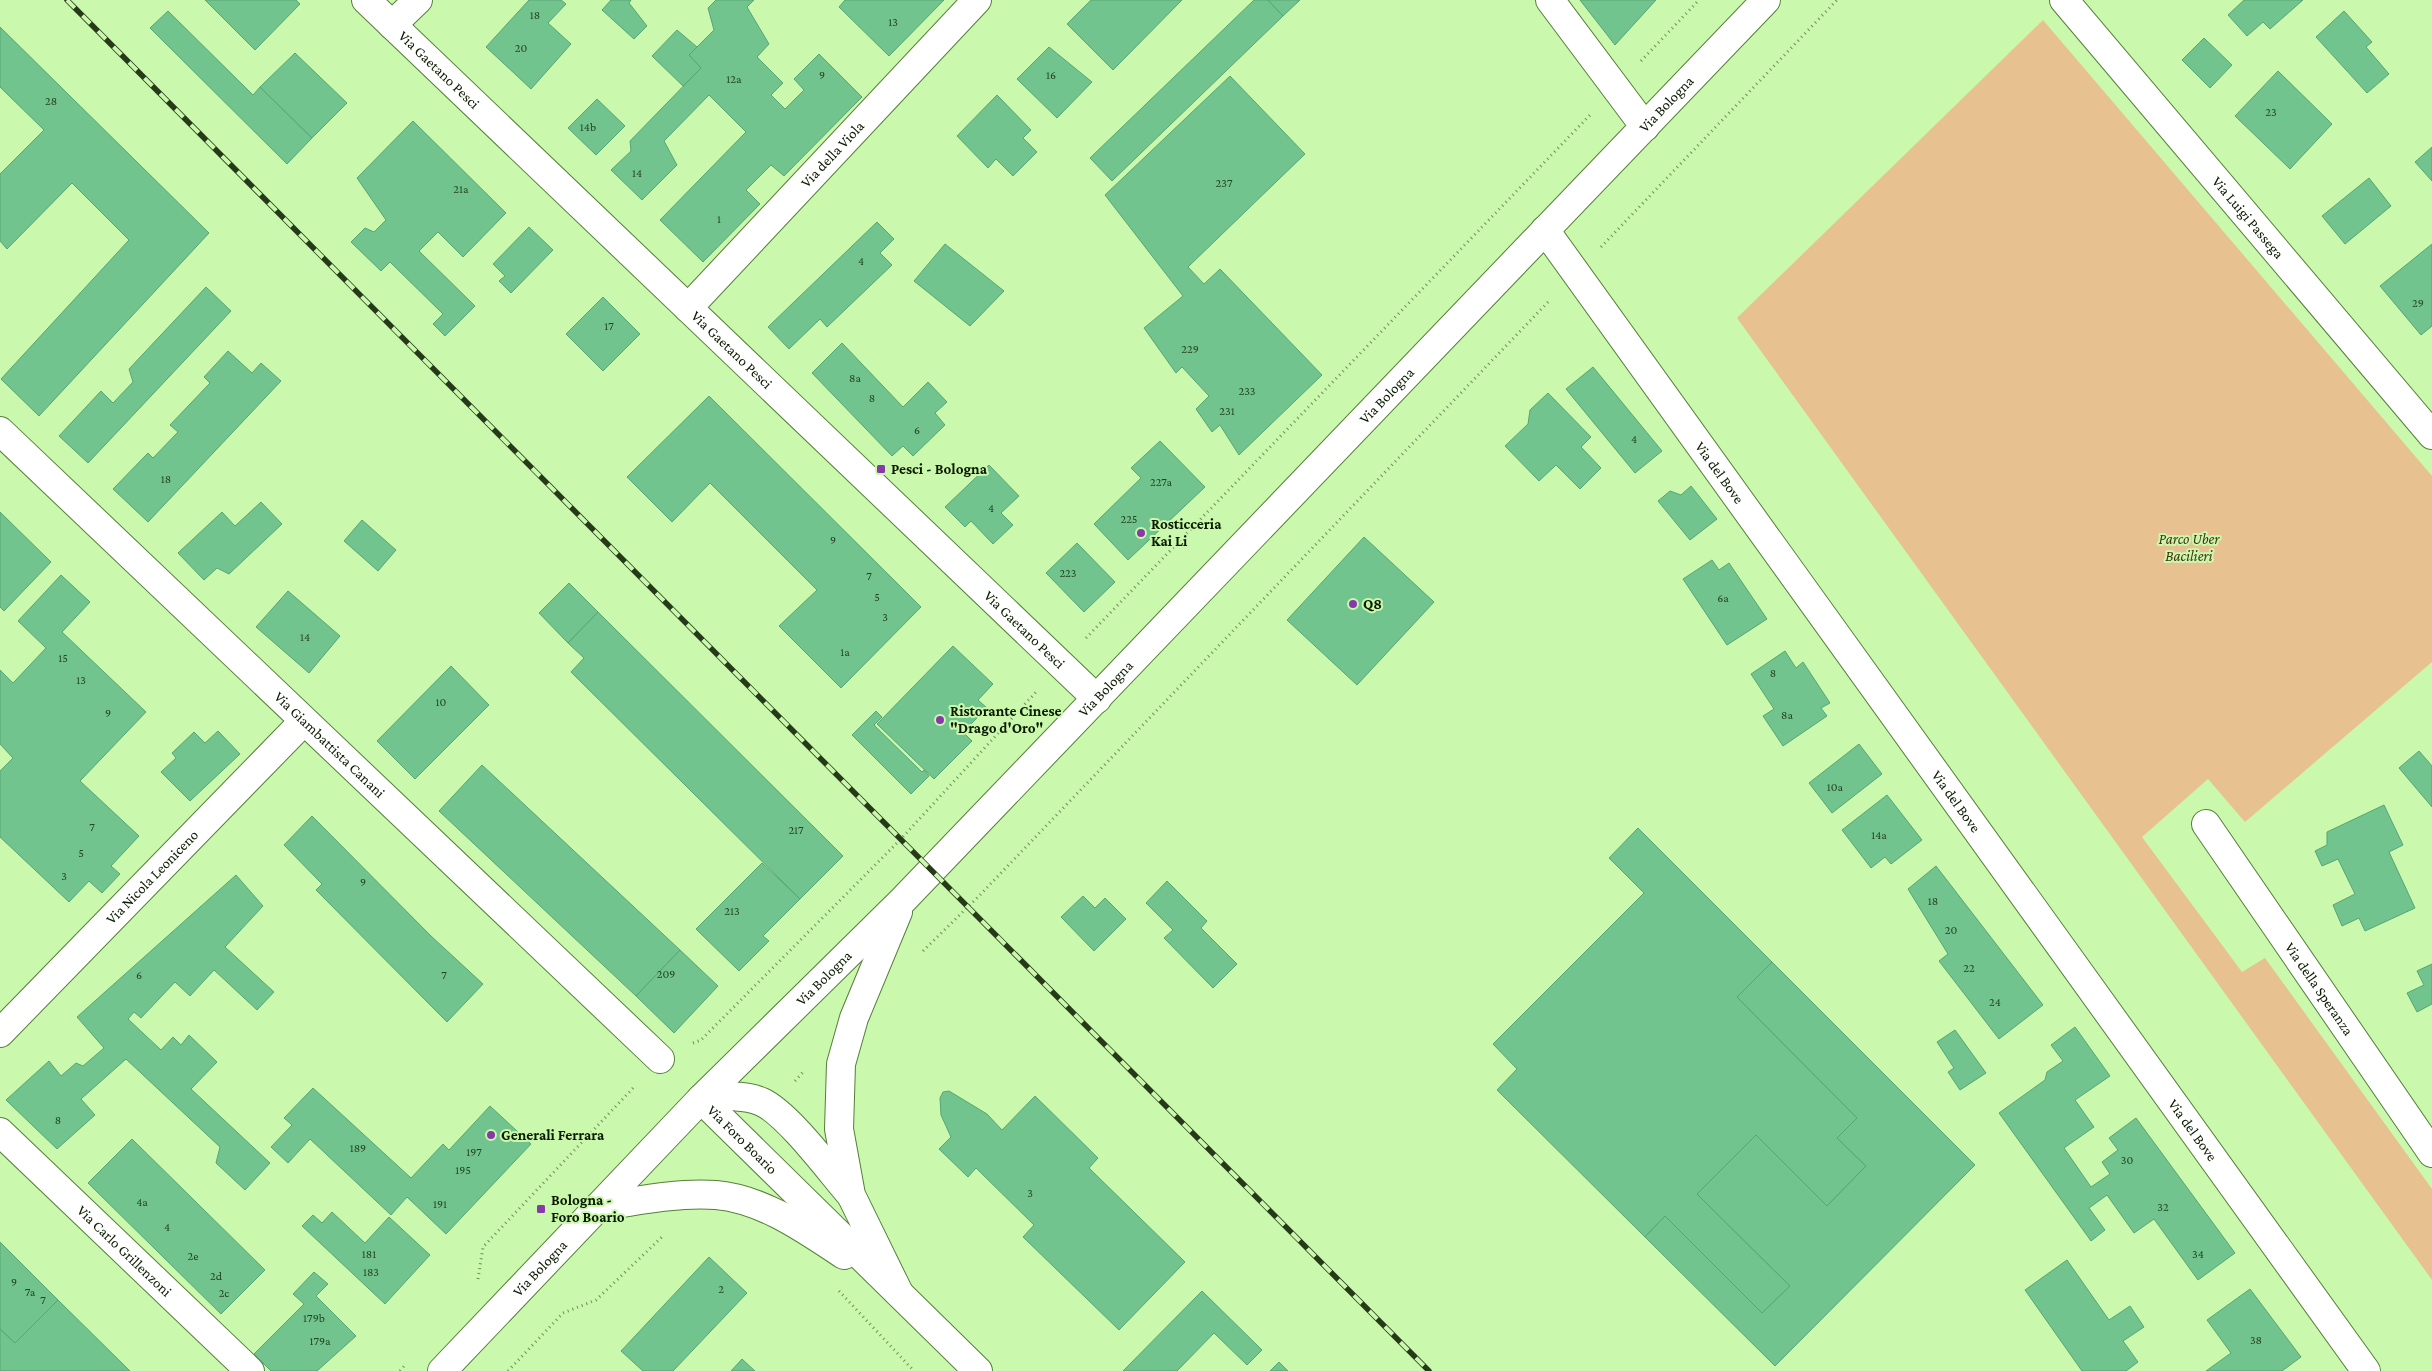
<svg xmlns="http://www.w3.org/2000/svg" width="2432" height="1371" viewBox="0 0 2432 1371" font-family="'Crimson Pro',serif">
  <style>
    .green { fill: #e7c290 }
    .building { fill: #72c48e; stroke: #57a573 }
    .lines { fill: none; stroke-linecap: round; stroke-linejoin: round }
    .minor-casing { stroke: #567f39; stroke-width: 30 }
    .path { stroke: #6e8e5a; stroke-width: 3; stroke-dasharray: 1 4; stroke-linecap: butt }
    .minor { stroke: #fff; stroke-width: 28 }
    .rail-casing { stroke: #263a19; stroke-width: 5.5 }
    .rail { stroke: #caf8ad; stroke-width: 4; stroke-dasharray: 11; stroke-linecap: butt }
    .poi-dot { fill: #8739a9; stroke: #caf8ad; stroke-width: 2 }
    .labels { text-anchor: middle; stroke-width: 4; stroke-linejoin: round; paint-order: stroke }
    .number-label { font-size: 12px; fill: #254524 }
    .street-label { font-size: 15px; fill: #0b1b01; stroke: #caf8ad }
    .poi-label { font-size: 15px; font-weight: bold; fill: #0b1b01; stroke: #caf8ad; text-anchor: start }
    .park-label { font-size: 15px; font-style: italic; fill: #473110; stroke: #caf8ad }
  </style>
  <rect width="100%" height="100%" fill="#caf8ad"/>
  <path class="green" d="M 2043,20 L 2432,476 L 2432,662 L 2245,822 L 2208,779 L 2142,837 L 2242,972 L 2265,958 L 2432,1189 L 2432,1280 L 1737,318 Z"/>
  <g class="building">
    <path d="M 205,0 L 296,0 L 300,4 L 255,50 Z"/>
    <path d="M 529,0 L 561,0 L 566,4 L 548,23 L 571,44 L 531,89 L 486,47 Z"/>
    <path d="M 611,0 L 631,0 L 629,3 L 647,26 L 634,39 L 602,10 Z"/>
    <path d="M 716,0 L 754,0 L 747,7 L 769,44 L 757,57 L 783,83 L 771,95 L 785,109 L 804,90 L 794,79 L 819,54 L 862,97 L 784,176 L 771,165 L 746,190 L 760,204 L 703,262 L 660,220 L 746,132 L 709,95 L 664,141 L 677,165 L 642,200 L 611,170 L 631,151 L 630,141 L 701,68 L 689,55 L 714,30 L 708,8 Z"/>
    <path d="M 845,0 L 944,0 L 889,56 L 839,7 Z"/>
    <path d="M 1091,0 L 1182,0 L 1113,70 L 1067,24 Z"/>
    <path d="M 1254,0 L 1268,0 L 1283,16 L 1112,181 L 1090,158 Z"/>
    <path d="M 1268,0 L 1300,0 L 1283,16 Z"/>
    <path d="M 1580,0 L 1656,0 L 1615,45 Z"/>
    <path d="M 2244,0 L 2303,0 L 2270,29 L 2263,22 L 2247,36 L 2228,15 Z"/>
    <path d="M 168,11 L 253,95 L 260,87 L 312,138 L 287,164 L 150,28 Z"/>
    <path d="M 2344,11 L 2372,42 L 2366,47 L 2389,74 L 2367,93 L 2316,37 Z"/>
    <path d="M 0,27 L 209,233 L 39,416 L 1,379 L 129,240 L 72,183 L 7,249 L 0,241 L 0,174 L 44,130 L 0,87 Z"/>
    <path d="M 677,30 L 697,47 L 689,55 L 701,68 L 683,86 L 652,56 Z"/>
    <path d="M 2204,38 L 2232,65 L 2210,88 L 2182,60 Z"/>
    <path d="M 1049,47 L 1092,82 L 1057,118 L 1017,79 Z"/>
    <path d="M 295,53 L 347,103 L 312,138 L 260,87 Z"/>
    <path d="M 2278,71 L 2332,124 L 2290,169 L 2235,116 Z"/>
    <path d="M 1230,76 L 1305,154 L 1188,267 L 1204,284 L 1220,269 L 1322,375 L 1239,455 L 1220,425 L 1212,432 L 1196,409 L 1209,396 L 1182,367 L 1176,373 L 1144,328 L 1183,296 L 1105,195 Z"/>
    <path d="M 997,95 L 1031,130 L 1023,138 L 1037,152 L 1013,176 L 996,159 L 988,168 L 957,136 Z"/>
    <path d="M 597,99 L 625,126 L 596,155 L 568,128 Z"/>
    <path d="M 413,121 L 506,213 L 463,257 L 438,232 L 419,251 L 475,306 L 445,336 L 433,324 L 443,314 L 390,262 L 381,271 L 351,242 L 365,228 L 374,232 L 386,220 L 357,178 Z"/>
    <path d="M 2432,147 L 2432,181 L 2415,162 Z"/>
    <path d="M 2369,178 L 2391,206 L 2345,244 L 2322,216 Z"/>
    <path d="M 877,222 L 894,239 L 880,253 L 892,265 L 827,327 L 820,319 L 789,349 L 768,327 Z"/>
    <path d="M 529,227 L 553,250 L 511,293 L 499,281 L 505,276 L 493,264 Z"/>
    <path d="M 945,244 L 1004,291 L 970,326 L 914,281 Z"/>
    <path d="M 2432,244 L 2432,326 L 2421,335 L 2380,286 Z"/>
    <path d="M 206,287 L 231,311 L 88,463 L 59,436 L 101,391 L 113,403 L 133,382 L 129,369 Z"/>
    <path d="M 603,297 L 640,334 L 603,371 L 566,334 Z"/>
    <path d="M 842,343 L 903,407 L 928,382 L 947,402 L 935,413 L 945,425 L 913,456 L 903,446 L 892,456 L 812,373 Z"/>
    <path d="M 228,351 L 252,373 L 261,363 L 281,381 L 148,522 L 113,489 L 148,453 L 153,458 L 178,432 L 170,425 L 210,383 L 204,377 Z"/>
    <path d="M 1593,367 L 1662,451 L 1635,473 L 1566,389 Z"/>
    <path d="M 1548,393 L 1591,437 L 1581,447 L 1601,468 L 1580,489 L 1556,465 L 1539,481 L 1505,446 L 1528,424 L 1530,410 Z"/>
    <path d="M 709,396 L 921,607 L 841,688 L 779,626 L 817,590 L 710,483 L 672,522 L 627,477 Z"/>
    <path d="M 1160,441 L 1205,487 L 1128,560 L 1094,524 L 1141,478 L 1131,468 Z"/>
    <path d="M 989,465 L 1019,496 L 1001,513 L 1013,525 L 993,544 L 971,521 L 965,527 L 945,507 Z"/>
    <path d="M 1691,486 L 1717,519 L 1690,540 L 1658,501 L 1670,491 L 1681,495 Z"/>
    <path d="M 261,502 L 282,524 L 229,574 L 217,568 L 204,580 L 178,553 L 222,512 L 235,526 Z"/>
    <path d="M 0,512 L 51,562 L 4,611 L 0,607 Z"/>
    <path d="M 362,520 L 396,550 L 378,571 L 344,541 Z"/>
    <path d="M 1364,537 L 1434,602 L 1357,685 L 1287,620 Z"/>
    <path d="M 1077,543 L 1115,582 L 1084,612 L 1046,573 Z"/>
    <path d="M 1712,560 L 1719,570 L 1729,563 L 1767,619 L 1727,645 L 1683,579 Z"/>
    <path d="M 61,575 L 90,602 L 62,632 L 146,712 L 80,781 L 139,836 L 111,866 L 120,874 L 102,893 L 89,881 L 69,902 L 0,837 L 0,771 L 13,758 L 0,744 L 0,670 L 13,683 L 46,648 L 18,621 Z"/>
    <path d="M 569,583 L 598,612 L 568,643 L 539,613 Z"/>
    <path d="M 288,591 L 340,636 L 309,673 L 256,627 Z"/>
    <path d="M 598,612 L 843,856 L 800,899 L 571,672 L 584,658 L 568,643 Z"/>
    <path d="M 953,646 L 993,684 L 978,700 L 987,708 L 963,732 L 972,741 L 934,779 L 877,724 Z"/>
    <path d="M 1785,651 L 1796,668 L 1803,662 L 1830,703 L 1821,708 L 1827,716 L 1783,746 L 1763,716 L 1774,709 L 1751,674 Z"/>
    <path d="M 451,666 L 489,705 L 415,779 L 377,741 Z"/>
    <path d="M 876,711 L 882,717 L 874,725 L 922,772 L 924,770 L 929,776 L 911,794 L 852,735 Z"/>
    <path d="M 218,731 L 240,754 L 190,801 L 161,772 L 176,758 L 172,753 L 194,732 L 205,743 Z"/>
    <path d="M 1859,744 L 1882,774 L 1832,813 L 1809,783 Z"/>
    <path d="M 2419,751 L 2432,766 L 2432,807 L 2399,768 Z"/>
    <path d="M 482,765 L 680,950 L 636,996 L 439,811 Z"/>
    <path d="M 1887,795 L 1922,840 L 1891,864 L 1885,857 L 1871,868 L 1842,830 Z"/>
    <path d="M 2384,805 L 2403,845 L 2389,852 L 2415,908 L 2365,931 L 2359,918 L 2342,926 L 2333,905 L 2355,894 L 2338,859 L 2322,866 L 2315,851 L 2327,845 L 2327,832 Z"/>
    <path d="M 312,816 L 431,936 L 483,984 L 447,1022 L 316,890 L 322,884 L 284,845 Z"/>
    <path d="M 1638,828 L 1772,962 L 1737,997 L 1857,1118 L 1837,1138 L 1866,1166 L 1827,1206 L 1756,1135 L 1697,1194 L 1790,1286 L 1762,1313 L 1665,1216 L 1645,1237 L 1497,1090 L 1517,1069 L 1493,1044 L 1644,893 L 1609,858 Z"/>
    <path d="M 762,863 L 800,899 L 763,936 L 769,941 L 739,971 L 696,929 Z"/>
    <path d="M 1936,866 L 2043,1005 L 1999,1039 L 1939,961 L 1948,954 L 1908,889 Z"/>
    <path d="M 236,875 L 263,906 L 225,947 L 274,992 L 257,1010 L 214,970 L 190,996 L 175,982 L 141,1018 L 134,1012 L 128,1019 L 161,1050 L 173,1037 L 181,1045 L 189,1035 L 217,1062 L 191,1089 L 270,1163 L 245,1190 L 216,1163 L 220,1147 L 126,1059 L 81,1099 L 95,1115 L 57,1149 L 6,1100 L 49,1061 L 61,1076 L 76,1063 L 83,1066 L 104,1048 L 77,1017 Z"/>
    <path d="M 1167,881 L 1207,921 L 1201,928 L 1237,964 L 1213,988 L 1164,938 L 1173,930 L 1146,903 Z"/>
    <path d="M 1083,896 L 1095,908 L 1105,898 L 1126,919 L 1094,951 L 1061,917 Z"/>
    <path d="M 680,950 L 718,986 L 674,1033 L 636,996 Z"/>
    <path d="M 1772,962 L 1975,1165 L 1775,1366 L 1645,1237 L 1665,1216 L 1762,1313 L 1790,1286 L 1697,1194 L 1756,1135 L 1827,1206 L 1866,1166 L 1837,1138 L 1857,1118 L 1737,997 Z"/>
    <path d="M 2432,964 L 2432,1004 L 2417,1012 L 2407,993 L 2424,985 L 2417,971 Z"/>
    <path d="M 2075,1027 L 2110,1076 L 2075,1100 L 2094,1127 L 2064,1148 L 2091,1187 L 2110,1174 L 2102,1162 L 2118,1150 L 2109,1138 L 2136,1118 L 2235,1253 L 2198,1280 L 2154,1219 L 2134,1233 L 2107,1195 L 2089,1208 L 2105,1230 L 2091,1241 L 1999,1113 L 2045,1080 L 2047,1072 L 2063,1061 L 2051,1045 Z"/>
    <path d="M 1955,1030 L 1986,1073 L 1960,1090 L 1948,1072 L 1954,1068 L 1937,1042 Z"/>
    <path d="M 313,1088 L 411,1178 L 443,1144 L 449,1150 L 490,1106 L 531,1144 L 446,1234 L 407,1197 L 391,1215 L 310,1139 L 288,1163 L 271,1147 L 292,1125 L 284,1118 Z"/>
    <path d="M 949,1091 L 987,1114 L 1002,1130 L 1035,1096 L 1098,1158 L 1089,1168 L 1185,1262 L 1119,1330 L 1023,1237 L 1034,1225 L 976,1168 L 968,1177 L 939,1149 L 951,1137 L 941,1115 L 940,1098 L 943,1092 Z"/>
    <path d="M 132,1139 L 265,1270 L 221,1314 L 88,1183 Z"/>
    <path d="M 332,1212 L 365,1243 L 389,1217 L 430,1255 L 385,1304 L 302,1226 L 313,1215 L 322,1223 Z"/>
    <path d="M 0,1242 L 58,1300 L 15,1343 L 0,1329 Z"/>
    <path d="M 709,1257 L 747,1293 L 673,1371 L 643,1371 L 621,1351 Z"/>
    <path d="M 2067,1260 L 2109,1320 L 2130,1306 L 2144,1327 L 2123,1341 L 2138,1362 L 2126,1371 L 2082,1371 L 2025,1290 Z"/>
    <path d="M 314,1272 L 328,1284 L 316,1296 L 356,1336 L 317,1371 L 271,1371 L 254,1354 L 304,1304 L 293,1294 Z"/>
    <path d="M 2250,1289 L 2301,1357 L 2282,1371 L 2206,1371 L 2231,1353 L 2207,1320 Z"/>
    <path d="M 1202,1291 L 1262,1350 L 1247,1365 L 1214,1333 L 1177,1371 L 1123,1371 Z"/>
    <path d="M 58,1300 L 130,1371 L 0,1371 L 0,1329 L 15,1343 Z"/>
    <path d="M 742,1359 L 755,1371 L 731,1371 Z"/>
    <path d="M 1279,1362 L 1288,1371 L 1270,1371 Z"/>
  </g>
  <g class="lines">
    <g class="minor-casing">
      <g id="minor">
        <path id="s1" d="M 366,0 L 1097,699"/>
        <path d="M 1550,0 L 1645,127"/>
        <path id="s2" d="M 2064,0 L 2432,435"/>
        <path d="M 392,25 L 418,0"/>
        <path id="s3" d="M 1545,230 L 2366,1371"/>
        <path id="s4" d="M 688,308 L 977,0"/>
        <path id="s5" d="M 0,431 L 660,1059"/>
        <path id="s6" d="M 2206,824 L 2432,1153"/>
        <path d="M 898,912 L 854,1018 L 841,1064 L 839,1129 L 851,1195 L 899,1293"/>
        <path id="s7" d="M 0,1033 L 303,722"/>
        <path id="s8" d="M 701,1099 L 978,1371"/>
        <path d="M 701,1099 C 721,1097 742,1093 762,1102 C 788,1114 830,1171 850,1194"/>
        <path id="s9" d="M 0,1132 L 250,1371"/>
        <path d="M 598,1207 C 635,1201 679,1192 716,1195 C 763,1199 806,1230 844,1255"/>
        <path id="s10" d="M 442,1371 L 701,1099 L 903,900 L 1766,0"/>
      </g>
    </g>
    <g class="path">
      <path d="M 1641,61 L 1699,0"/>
      <path d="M 1601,247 L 1837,0"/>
      <path d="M 1086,638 L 1590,115"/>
      <path d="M 923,951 L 978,897 L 1550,300"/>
      <path d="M 693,1043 L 701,1040 L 900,840 L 1036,692"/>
      <path d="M 795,1081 L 804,1071"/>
      <path d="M 478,1279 L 483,1247 L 635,1086"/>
      <path d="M 839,1291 L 914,1371"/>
      <path d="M 400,1371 L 405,1365"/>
      <path d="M 508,1371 L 563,1313 L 596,1300 L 664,1235"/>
    </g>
    <use href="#minor" class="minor"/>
    <g class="rail-casing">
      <path id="rail" d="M 67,0 L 1429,1371"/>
    </g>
    <use href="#rail" class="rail"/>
  </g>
  <g class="poi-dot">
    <rect x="876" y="464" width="10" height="10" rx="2.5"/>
    <circle cx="1141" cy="533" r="5"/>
    <circle cx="1353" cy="604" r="5"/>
    <circle cx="940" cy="720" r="5"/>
    <circle cx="491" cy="1135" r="5"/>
    <rect x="536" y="1204" width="10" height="10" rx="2.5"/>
  </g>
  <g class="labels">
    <g class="number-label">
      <text x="535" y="19">18</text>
      <text x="893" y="26">13</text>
      <text x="521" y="52">20</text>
      <text x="822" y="79">9</text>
      <text x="1051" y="79">16</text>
      <text x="734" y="83">12a</text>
      <text x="51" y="105">28</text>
      <text x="2271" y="116">23</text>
      <text x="588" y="131">14b</text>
      <text x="637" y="177">14</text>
      <text x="1224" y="187">237</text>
      <text x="461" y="193">21a</text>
      <text x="719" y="223">1</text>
      <text x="861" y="265">4</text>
      <text x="2418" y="307">29</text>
      <text x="609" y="330">17</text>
      <text x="1190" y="353">229</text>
      <text x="855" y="382">8a</text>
      <text x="1247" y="395">233</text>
      <text x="872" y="402">8</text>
      <text x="1227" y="415">231</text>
      <text x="917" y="434">6</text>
      <text x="1634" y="443">4</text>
      <text x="166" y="483">18</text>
      <text x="1161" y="486">227a</text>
      <text x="991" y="512">4</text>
      <text x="1129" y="523">225</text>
      <text x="833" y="544">9</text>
      <text x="1068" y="577">223</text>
      <text x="869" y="580">7</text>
      <text x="877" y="601">5</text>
      <text x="1723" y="602">6a</text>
      <text x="885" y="621">3</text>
      <text x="305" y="641">14</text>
      <text x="845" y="656">1a</text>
      <text x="63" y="662">15</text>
      <text x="1773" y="677">8</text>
      <text x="81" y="684">13</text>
      <text x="441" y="706">10</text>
      <text x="108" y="717">9</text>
      <text x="1787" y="719">8a</text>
      <text x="1835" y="791">10a</text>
      <text x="92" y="831">7</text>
      <text x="796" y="834">217</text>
      <text x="1879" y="839">14a</text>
      <text x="81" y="857">5</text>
      <text x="64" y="880">3</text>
      <text x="363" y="886">9</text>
      <text x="1933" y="905">18</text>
      <text x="732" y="915">213</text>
      <text x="1951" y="934">20</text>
      <text x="1969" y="972">22</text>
      <text x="666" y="978">209</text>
      <text x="139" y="979">6</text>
      <text x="444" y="979">7</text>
      <text x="1995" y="1006">24</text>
      <text x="58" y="1124">8</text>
      <text x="358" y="1152">189</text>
      <text x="474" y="1156">197</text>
      <text x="2127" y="1164">30</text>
      <text x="463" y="1174">195</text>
      <text x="1030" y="1197">3</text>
      <text x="142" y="1206">4a</text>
      <text x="440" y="1208">191</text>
      <text x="2163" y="1211">32</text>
      <text x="167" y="1231">4</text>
      <text x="369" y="1258">181</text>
      <text x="2198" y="1258">34</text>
      <text x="193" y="1260">2e</text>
      <text x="371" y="1276">183</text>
      <text x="216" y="1280">2d</text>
      <text x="14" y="1286">9</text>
      <text x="721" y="1293">2</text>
      <text x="30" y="1296">7a</text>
      <text x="224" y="1297">2c</text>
      <text x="43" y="1304">7</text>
      <text x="314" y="1322">179b</text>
      <text x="2256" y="1344">38</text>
      <text x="320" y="1345">179a</text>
    </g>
    <g class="street-label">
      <text dy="5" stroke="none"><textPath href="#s1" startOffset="101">Via Gaetano Pesci</textPath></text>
      <text dy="5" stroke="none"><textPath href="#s10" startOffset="1762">Via Bologna</textPath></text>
      <text dy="5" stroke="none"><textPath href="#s4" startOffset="211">Via della Viola</textPath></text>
      <text dy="5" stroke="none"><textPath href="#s2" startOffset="285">Via Luigi Passega</textPath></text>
      <text dy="5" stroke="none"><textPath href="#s1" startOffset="506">Via Gaetano Pesci</textPath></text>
      <text dy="5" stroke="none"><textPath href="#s10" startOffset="1358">Via Bologna</textPath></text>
      <text dy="5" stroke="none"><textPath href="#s3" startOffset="299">Via del Bove</textPath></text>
      <text dy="5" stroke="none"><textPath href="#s1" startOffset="911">Via Gaetano Pesci</textPath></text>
      <text dy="5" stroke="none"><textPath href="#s10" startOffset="952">Via Bologna</textPath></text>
      <text dy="5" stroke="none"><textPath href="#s5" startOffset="455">Via Giambattista Canani</textPath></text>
      <text dy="5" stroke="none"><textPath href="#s3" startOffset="704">Via del Bove</textPath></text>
      <text dy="5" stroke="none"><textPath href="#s7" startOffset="218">Via Nicola Leoniceno</textPath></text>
      <text dy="5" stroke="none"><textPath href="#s10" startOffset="548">Via Bologna</textPath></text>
      <text dy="5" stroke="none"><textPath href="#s6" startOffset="200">Via della Speranza</textPath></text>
      <text dy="5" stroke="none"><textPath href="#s3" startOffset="1109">Via del Bove</textPath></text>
      <text dy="5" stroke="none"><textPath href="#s8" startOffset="58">Via Foro Boario</textPath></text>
      <text dy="5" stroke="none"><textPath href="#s9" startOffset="172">Via Carlo Grillenzoni</textPath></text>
      <text dy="5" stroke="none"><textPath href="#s10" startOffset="142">Via Bologna</textPath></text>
    </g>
    <g class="poi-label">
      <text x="891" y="474">Pesci - Bologna</text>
      <text x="1151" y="529">Rosticceria<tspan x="1151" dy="17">Kai Li</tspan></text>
      <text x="1363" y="609">Q8</text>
      <text x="950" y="716">Ristorante Cinese<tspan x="950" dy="17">"Drago d'Oro"</tspan></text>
      <text x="501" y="1140">Generali Ferrara</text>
      <text x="551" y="1205">Bologna -<tspan x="551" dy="17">Foro Boario</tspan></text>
    </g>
    <g class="park-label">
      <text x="2189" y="544">Parco Uber<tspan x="2189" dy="17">Bacilieri</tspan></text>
    </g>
  </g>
</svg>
